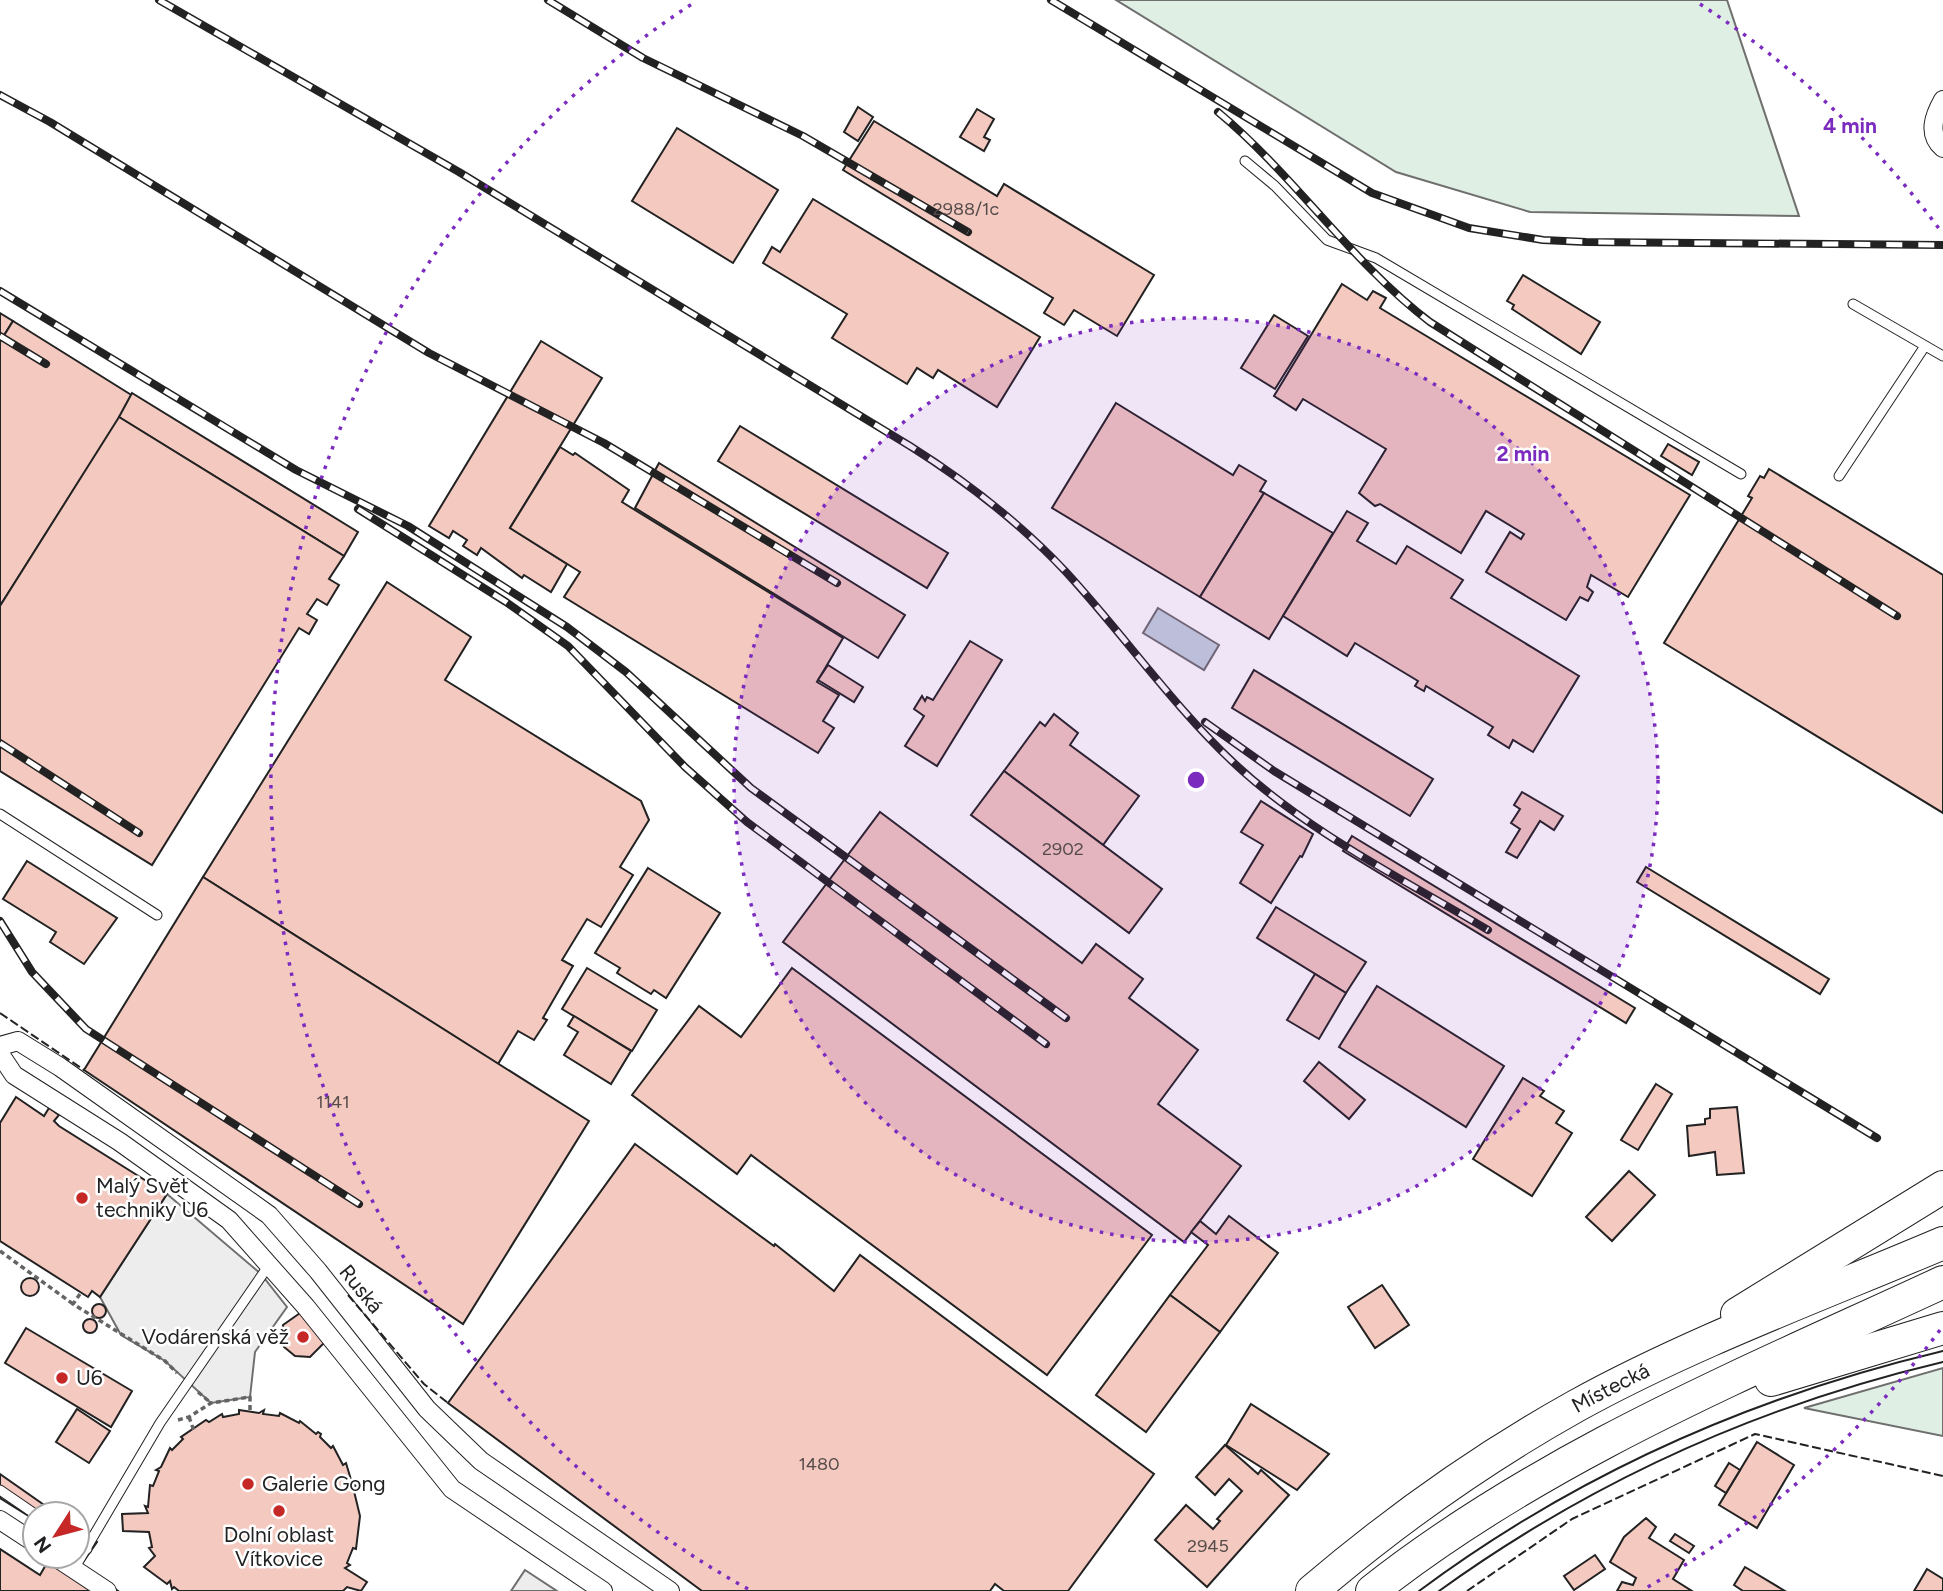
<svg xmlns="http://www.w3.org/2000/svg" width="1943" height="1591" viewBox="0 0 1943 1591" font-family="Figtree,sans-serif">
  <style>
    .green { fill: #e0efe3; stroke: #6f6f6f; stroke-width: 2 }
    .parking { fill: #ededed; stroke: #6f6f6f; stroke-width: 2 }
    .water { fill: #c7d3dd; stroke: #6f6f6f; stroke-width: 2 }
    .building { fill: #f3c9c0; stroke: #222; stroke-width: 2 }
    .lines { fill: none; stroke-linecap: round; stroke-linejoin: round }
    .lane-casing { stroke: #222; stroke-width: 11 }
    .street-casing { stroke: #222; stroke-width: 20 }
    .highway-casing { stroke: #222; stroke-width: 34 }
    .path { stroke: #646464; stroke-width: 3.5; stroke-dasharray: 5 3.5; stroke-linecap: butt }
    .lane { stroke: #fff; stroke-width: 9 }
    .street { stroke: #fff; stroke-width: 18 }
    .highway { stroke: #fff; stroke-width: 32 }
    .tram { stroke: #222; stroke-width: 2 }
    .rail-casing { stroke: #222; stroke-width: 8 }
    .rail { stroke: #fff; stroke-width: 5; stroke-dasharray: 16; stroke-linecap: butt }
    .fence { stroke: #222; stroke-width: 2; stroke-dasharray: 9 3.5; stroke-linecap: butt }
    .ring { fill: none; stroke: #7b2cbf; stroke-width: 3.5; stroke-dasharray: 3.5 7 }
    .poi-dot { fill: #c62828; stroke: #fff; stroke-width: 2.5 }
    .labels { text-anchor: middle; stroke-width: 5; stroke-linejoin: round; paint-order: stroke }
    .number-label { font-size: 18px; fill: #564c4a }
    .poi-label { font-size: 21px; fill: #222; stroke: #fff; text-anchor: start }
    .street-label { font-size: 21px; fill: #222; stroke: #fff }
    .centre { fill: #7b2cbf; stroke: #fff; stroke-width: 3.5 }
    .ring-label { font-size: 21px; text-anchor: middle; font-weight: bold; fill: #7b2cbf; stroke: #fff; stroke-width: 5; stroke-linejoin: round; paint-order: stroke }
  </style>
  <rect width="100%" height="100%" fill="#fff"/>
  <g class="green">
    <path d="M 1116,0 L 1727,0 L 1799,216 L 1530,212 L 1396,172 Z"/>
    <path d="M 1943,1368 L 1943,1436 L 1804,1408 Z"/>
  </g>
  <g class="parking">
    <path d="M 167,1194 L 261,1274 L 287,1307 L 255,1352 L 250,1397 L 211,1403 L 165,1361 L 121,1335 L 100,1297 Z"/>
    <path d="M 525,1570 L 557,1591 L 511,1591 Z"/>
  </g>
  <path class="water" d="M 1158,608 L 1219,645 L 1204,670 L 1143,633 Z"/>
  <g class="building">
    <path d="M 858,107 L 873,117 L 858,141 L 844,132 Z"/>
    <path d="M 977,109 L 994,119 L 984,137 L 990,140 L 984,151 L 960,137 Z"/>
    <path d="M 874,121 L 997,196 L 1004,184 L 1154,275 L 1117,336 L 1074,310 L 1064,325 L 1044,313 L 1053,298 L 843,170 Z"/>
    <path d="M 677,128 L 778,190 L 733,263 L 632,201 Z"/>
    <path d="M 813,199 L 1040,337 L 997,407 L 938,370 L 933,378 L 917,368 L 907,384 L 832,338 L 847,314 L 763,263 L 772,247 L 780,252 Z"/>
    <path d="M 1523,275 L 1600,322 L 1581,354 L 1512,309 L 1514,305 L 1507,301 Z"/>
    <path d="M 1342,284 L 1367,300 L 1373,291 L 1386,298 L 1380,308 L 1690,495 L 1628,597 L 1591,575 L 1587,587 L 1593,592 L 1588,601 L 1580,597 L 1566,620 L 1486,572 L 1510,532 L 1521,539 L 1524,534 L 1486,511 L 1461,553 L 1380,504 L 1375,506 L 1359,493 L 1386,449 L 1303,399 L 1296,410 L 1274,396 Z"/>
    <path d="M 0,313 L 13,321 L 0,342 Z"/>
    <path d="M 1274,315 L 1308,336 L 1275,389 L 1241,368 Z"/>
    <path d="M 13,321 L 133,396 L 0,606 L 0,342 Z"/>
    <path d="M 541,341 L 602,378 L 510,528 L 567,564 L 551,592 L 524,575 L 522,578 L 481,548 L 477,555 L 463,546 L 467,540 L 453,531 L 449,538 L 429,526 Z"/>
    <path d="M 132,393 L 358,532 L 344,556 L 119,417 Z"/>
    <path d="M 1116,403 L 1233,475 L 1239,465 L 1266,481 L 1260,491 L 1264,493 L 1200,597 L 1052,508 Z"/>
    <path d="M 119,417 L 344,556 L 329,579 L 339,585 L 327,605 L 317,599 L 307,614 L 317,620 L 309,634 L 299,628 L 152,865 L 0,771 L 0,606 Z"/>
    <path d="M 740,426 L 948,553 L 927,588 L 718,461 Z"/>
    <path d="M 1668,444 L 1699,462 L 1692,475 L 1661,456 Z"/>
    <path d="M 560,447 L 573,455 L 575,453 L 629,490 L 622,502 L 843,638 L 817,682 L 839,695 L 823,721 L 834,728 L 818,753 L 564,597 L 580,572 L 510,528 Z"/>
    <path d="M 659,463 L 905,615 L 878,658 L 635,508 Z"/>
    <path d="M 1769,469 L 1943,575 L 1943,813 L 1664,643 L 1752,498 L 1748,496 L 1760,476 L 1764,478 Z"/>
    <path d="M 1264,493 L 1333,533 L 1269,639 L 1200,597 Z"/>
    <path d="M 1347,511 L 1368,523 L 1357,541 L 1396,564 L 1407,546 L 1463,580 L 1451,598 L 1579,676 L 1533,752 L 1513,740 L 1509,748 L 1488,735 L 1493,727 L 1426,686 L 1424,691 L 1415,686 L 1418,681 L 1355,643 L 1347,656 L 1283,616 Z"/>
    <path d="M 387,582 L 471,637 L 445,680 L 641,801 L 649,820 L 620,867 L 633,875 L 601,927 L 587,919 L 562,960 L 573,966 L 543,1018 L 547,1020 L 534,1040 L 518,1031 L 498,1064 L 203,877 Z"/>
    <path d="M 970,641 L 1002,660 L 937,766 L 905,746 L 924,716 L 914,709 L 922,696 L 925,701 L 927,697 L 933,700 Z"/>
    <path d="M 828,665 L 863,687 L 854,702 L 818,680 Z"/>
    <path d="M 1254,670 L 1433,779 L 1410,816 L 1232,708 Z"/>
    <path d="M 1054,714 L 1078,733 L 1070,745 L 1139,796 L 1103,845 L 1004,771 L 1040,722 L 1045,726 Z"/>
    <path d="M 1004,771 L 1162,889 L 1129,933 L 971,815 Z"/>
    <path d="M 1522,792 L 1563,816 L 1554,830 L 1540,821 L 1517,858 L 1506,852 L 1520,829 L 1511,823 L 1520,809 L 1514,805 Z"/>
    <path d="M 1261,801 L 1313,834 L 1302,857 L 1300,856 L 1271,903 L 1240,883 L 1263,845 L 1241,832 Z"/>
    <path d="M 880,812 L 1082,963 L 1096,944 L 1143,979 L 1129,998 L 1198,1050 L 1158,1104 L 1241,1166 L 1184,1242 L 783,942 Z"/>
    <path d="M 1352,836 L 1635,1008 L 1626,1023 L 1343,851 Z"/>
    <path d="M 27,861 L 117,918 L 84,964 L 50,942 L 56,932 L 3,899 Z"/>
    <path d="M 1646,867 L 1829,979 L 1820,994 L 1637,882 Z"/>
    <path d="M 648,868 L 720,913 L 666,998 L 654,990 L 651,994 L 617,973 L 620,968 L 595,953 Z"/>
    <path d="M 203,877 L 589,1121 L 463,1324 L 84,1070 Z"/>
    <path d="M 1276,907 L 1366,962 L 1346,993 L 1257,938 Z"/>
    <path d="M 587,968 L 657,1010 L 632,1051 L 562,1009 Z"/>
    <path d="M 792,968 L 1152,1235 L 1047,1375 L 751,1155 L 737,1174 L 632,1095 L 699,1006 L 741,1037 Z"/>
    <path d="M 1315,974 L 1346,993 L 1319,1039 L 1287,1020 Z"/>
    <path d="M 1377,986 L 1504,1066 L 1466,1127 L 1339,1047 Z"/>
    <path d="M 574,1016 L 631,1051 L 611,1084 L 564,1055 L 578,1032 L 568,1026 Z"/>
    <path d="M 1319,1062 L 1365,1100 L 1349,1119 L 1304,1081 Z"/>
    <path d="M 1523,1078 L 1544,1091 L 1540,1096 L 1564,1111 L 1556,1123 L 1572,1133 L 1532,1196 L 1473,1159 Z"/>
    <path d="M 1656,1084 L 1672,1094 L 1638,1150 L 1621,1140 Z"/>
    <path d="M 16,1097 L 44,1116 L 49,1108 L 59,1115 L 54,1121 L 59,1126 L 167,1194 L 100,1297 L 92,1291 L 88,1297 L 0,1241 L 0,1123 Z"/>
    <path d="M 1737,1107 L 1744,1173 L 1717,1175 L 1715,1152 L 1689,1156 L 1687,1126 L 1705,1124 L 1705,1119 L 1710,1118 L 1710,1109 Z"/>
    <path d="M 635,1144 L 774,1246 L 775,1244 L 834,1291 L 860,1255 L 1154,1474 L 1068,1591 L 1004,1591 L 995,1584 L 990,1591 L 702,1591 L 448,1403 Z"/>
    <path d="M 1629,1171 L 1655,1195 L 1612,1241 L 1586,1217 Z"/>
    <path d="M 1229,1216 L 1278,1253 L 1220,1332 L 1170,1295 L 1208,1245 L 1191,1232 L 1200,1221 L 1216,1234 Z"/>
    <circle cx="30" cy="1287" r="9"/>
    <path d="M 1382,1285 L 1409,1325 L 1375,1348 L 1348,1307 Z"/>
    <path d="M 1170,1295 L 1220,1332 L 1146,1432 L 1096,1395 Z"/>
    <circle cx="99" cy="1311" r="7"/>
    <path d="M 300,1313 L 325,1342 L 310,1357 L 295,1356 L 284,1347 L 281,1340 L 283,1325 Z"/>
    <circle cx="90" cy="1326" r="7"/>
    <path d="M 26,1328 L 132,1391 L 111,1427 L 5,1363 Z"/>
    <path d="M 1251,1404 L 1329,1454 L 1297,1490 L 1226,1445 Z"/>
    <path d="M 77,1409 L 110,1431 L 89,1463 L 56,1442 Z"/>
    <path d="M 239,1410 L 259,1413 L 264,1410 L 263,1414 L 279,1416 L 280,1413 L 299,1423 L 300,1421 L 316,1434 L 318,1432 L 321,1434 L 320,1437 L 331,1448 L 333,1446 L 343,1465 L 346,1463 L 352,1483 L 356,1486 L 353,1487 L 360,1516 L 356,1549 L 353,1548 L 347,1563 L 350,1565 L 345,1568 L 367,1582 L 361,1591 L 347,1587 L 343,1591 L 179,1591 L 174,1587 L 172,1589 L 170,1581 L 167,1584 L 144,1567 L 155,1556 L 149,1548 L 152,1547 L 149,1532 L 123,1531 L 122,1514 L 148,1513 L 145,1506 L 148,1507 L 150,1485 L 153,1486 L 159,1471 L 156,1470 L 161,1467 L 170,1448 L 172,1450 L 183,1439 L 181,1437 L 206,1420 L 209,1422 L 222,1414 L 223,1417 L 239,1414 Z"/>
    <path d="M 1757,1442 L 1794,1465 L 1757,1528 L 1719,1505 Z"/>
    <path d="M 1225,1445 L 1258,1474 L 1261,1470 L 1289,1495 L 1207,1587 L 1155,1540 L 1186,1505 L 1213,1529 L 1220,1521 L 1217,1519 L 1242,1491 L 1229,1479 L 1215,1495 L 1196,1477 Z"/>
    <path d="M 1729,1463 L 1740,1470 L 1726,1493 L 1715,1486 Z"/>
    <path d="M 0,1474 L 57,1514 L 35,1514 L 35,1520 L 0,1498 Z"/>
    <path d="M 1646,1518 L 1656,1527 L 1649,1538 L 1684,1560 L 1673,1579 L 1692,1591 L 1617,1591 L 1622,1582 L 1633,1585 L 1636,1578 L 1610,1562 L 1624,1537 Z"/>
    <path d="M 77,1528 L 97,1542 L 81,1565 L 118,1591 L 0,1591 L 0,1549 L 40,1575 L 51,1556 L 77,1556 Z"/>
    <path d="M 1675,1534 L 1694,1546 L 1689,1553 L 1670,1541 Z"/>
    <path d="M 1595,1555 L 1605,1569 L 1574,1590 L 1564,1576 Z"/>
    <path d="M 1745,1567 L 1785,1591 L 1743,1591 L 1734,1585 Z"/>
    <path d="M 1927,1569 L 1943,1579 L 1943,1591 L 1914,1591 Z"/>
  </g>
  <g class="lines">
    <g class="lane-casing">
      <g id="lane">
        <path d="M 1245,161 L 1275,186 L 1327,240 L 1376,258 L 1741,474"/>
        <path d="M 1853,304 L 1943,356"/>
        <path d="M 1839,476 L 1925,346"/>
        <path d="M 0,814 L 157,915"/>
        <path d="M 0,1490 L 35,1514"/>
        <path d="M 77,1542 L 87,1549"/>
        <path d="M 74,1569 L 160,1423 L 269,1265"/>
      </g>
    </g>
    <g class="street-casing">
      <g id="street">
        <path d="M 1943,100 C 1934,116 1927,134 1943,148"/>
        <path d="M 0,1046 L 18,1041 L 60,1067 L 269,1215 L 318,1271 L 427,1409 L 481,1461 L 670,1591"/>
        <path d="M 0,1054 L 14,1075 L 120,1142 L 229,1220 L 306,1307 L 452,1489 L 603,1591"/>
        <path d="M 0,1520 L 35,1543"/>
        <path d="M 54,1556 L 107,1591"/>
      </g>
    </g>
    <g class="highway-casing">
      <g id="highway">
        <path d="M 1737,1314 L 1943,1187"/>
        <path d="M 1771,1380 L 1943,1328"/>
        <path id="s1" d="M 1312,1591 C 1394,1521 1481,1459 1576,1406 C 1690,1343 1823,1294 1943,1243"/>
        <path d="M 1372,1591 C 1543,1456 1747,1373 1943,1282"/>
      </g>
    </g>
    <g class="path">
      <path d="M 0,1251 L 73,1304"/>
      <path d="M 80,1294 L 73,1304 L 165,1361 L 177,1373"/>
      <path d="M 198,1392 L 211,1403"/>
      <path d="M 189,1417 L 194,1431"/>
      <path d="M 178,1420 L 189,1417 L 211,1403 L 250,1397 L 250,1413"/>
    </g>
    <use href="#lane" class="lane"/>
    <use href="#street" class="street"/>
    <use href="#highway" class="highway"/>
    <g class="tram">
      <path d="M 1419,1591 C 1575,1475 1754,1396 1943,1351"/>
      <path d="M 1439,1591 C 1590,1482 1761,1405 1943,1362"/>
    </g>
    <g class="rail-casing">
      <g id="rail">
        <path d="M 159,0 L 459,172 L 910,446 C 967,482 1020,523 1066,572 C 1124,635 1173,706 1235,764 C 1308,832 1403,879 1488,930"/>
        <path d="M 548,0 L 643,58 L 803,136 L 968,232"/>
        <path d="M 1051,0 L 1372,193 L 1469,228 L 1543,240 L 1586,242 L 1943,245"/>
        <path d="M 0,95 L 50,122 L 429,353 L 604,443 L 837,583"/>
        <path d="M 1218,112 C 1295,176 1350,261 1430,322 L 1897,616"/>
        <path d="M 0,291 L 296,470 L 408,526 L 567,627 L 626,672 L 751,788 L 1066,1018"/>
        <path d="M 0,336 L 46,364"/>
        <path d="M 358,509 L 506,602 L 568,646 L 685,767 L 747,822 L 1046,1044"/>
        <path d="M 1205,722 L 1274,771 L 1877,1138"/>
        <path d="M 0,743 L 139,833"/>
        <path d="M 0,921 L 32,972 L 86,1029 L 359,1204"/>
      </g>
    </g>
    <use href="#rail" class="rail"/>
    <g class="fence">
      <path d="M 0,1013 L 84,1070"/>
      <path d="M 348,1295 L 424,1384 L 448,1403"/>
      <path d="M 1467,1591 L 1572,1519 L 1755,1434 L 1943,1476"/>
    </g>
  </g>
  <circle cx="1196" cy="780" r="462" fill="#7b2cbf" fill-opacity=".12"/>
  <g class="ring">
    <circle cx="1196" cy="780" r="462"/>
    <path d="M1940 1330A925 925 0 0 1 1644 1589M748 1589A925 925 0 0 1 692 4M1700 4A925 925 0 0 1 1940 230"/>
  </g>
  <g class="poi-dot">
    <circle cx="82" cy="1198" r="7"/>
    <circle cx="303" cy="1337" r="7"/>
    <circle cx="62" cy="1378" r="7"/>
    <circle cx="248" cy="1484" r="7"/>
    <circle cx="279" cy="1511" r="7"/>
  </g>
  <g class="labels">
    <g class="number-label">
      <text x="966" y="215">2988/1c</text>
      <text x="1063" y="855">2902</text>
      <text x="333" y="1108">1141</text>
      <text x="819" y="1470">1480</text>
      <text x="1208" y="1552">2945</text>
    </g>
    <g class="poi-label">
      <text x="96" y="1193">Malý Svět<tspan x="96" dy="24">techniky U6</tspan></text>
      <text x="289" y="1344" text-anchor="end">Vodárenská věž</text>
      <text x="76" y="1385">U6</text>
      <text x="262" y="1491">Galerie Gong</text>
      <text x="279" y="1542" text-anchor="middle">Dolní oblast<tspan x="279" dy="24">Vítkovice</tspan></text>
    </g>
    <g class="street-label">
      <text transform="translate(361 1289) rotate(51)" y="7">Ruská</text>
      <text dy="7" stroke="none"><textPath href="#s1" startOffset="362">Místecká</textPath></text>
    </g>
  </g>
  <circle cx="1196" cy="780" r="10" class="centre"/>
  <g class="ring-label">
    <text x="1850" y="133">4 min</text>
    <text x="1523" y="461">2 min</text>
  </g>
  <g transform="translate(56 1535) rotate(234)"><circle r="33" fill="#ffffff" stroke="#a7a7a7" stroke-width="2"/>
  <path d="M0-5L12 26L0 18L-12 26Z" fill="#c62828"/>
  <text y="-10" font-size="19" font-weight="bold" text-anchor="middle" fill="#222222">N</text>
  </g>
</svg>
